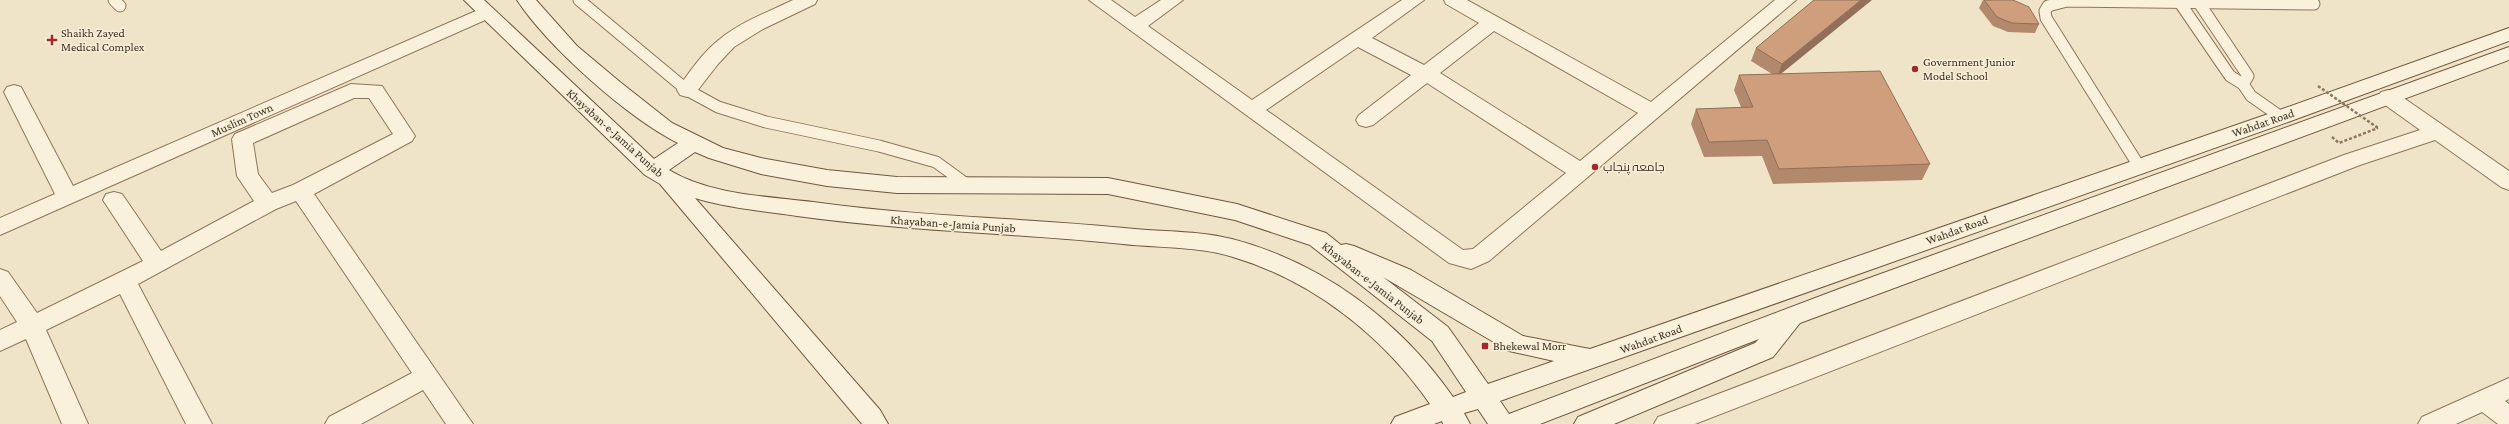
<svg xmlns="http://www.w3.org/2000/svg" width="2509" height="424" viewBox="0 0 2509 424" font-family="'Crimson Pro',Cairo,serif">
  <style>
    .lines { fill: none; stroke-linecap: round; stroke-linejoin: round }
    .lane-casing { stroke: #8d765c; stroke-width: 13 }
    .street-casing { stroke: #8d765c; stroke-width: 2 }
    .secondary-casing { stroke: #6f573f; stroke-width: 2 }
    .path { stroke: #8d765c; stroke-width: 2.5; stroke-dasharray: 3 2; stroke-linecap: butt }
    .lane { stroke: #faf1dc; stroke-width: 11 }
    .street { fill: #faf1dc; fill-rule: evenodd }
    .secondary { fill: #faf1dc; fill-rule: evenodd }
    .path-bridge { stroke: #8d765c; stroke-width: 2.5; stroke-dasharray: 3 2; stroke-linecap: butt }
    .wall { fill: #b2896c }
    .shaded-wall { fill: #916f58 }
    .building { fill: #cf9f7d; stroke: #916f58 }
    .poi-dot { fill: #9e2a2b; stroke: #f7eed8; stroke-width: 1.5 }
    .labels { text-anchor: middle; stroke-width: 3; stroke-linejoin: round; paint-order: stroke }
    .poi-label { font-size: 12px; fill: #3d2e20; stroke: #f7eed8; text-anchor: start }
    .street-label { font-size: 12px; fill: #3d2e20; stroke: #f7eed8 }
  </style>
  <rect width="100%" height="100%" fill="#f0e4c8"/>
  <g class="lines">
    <g class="lane-casing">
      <g id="lane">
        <path d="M 114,0 L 120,6"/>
        <path d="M 579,0 L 687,90 L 718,107 L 766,122 L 879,146 L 936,162 L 969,186"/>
        <path d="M 2180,3 L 2230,76 L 2243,84"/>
        <path d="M 2199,3 L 2248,76 L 2243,84 L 2251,96 L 2281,117"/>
        <path d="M 2139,166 L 2046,18 L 2045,11 L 2048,6 L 2067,1 L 2314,4"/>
      </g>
    </g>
    <g class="street-casing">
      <g id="street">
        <path d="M 793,0 L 817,0 L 815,4 L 763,29 L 734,47 L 718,64 L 694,95 L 687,97 L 680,95 L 677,90 L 680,85 C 692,69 704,51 720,39 C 741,22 768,12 793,0 Z"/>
        <path d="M 1089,0 L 1111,0 L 1135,17 L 1161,0 L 1183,0 L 1148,26 L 1252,100 L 1402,0 L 1424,0 L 1372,38 L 1424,65 L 1479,23 L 1446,4 L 1444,0 L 1467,0 L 1651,102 L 1775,0 L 1796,0 L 1489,261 L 1471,269 L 1449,263 ZM 1494,31 L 1638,113 L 1580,161 L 1440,73 ZM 1358,47 L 1411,75 L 1359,115 L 1356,120 L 1359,125 L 1366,127 L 1373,125 L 1427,83 L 1566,173 L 1473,249 L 1463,250 L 1266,110 Z"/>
        <path d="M 485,7 L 492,9 L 495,13 L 492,17 L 0,235 L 0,218 L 55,194 L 4,92 L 7,87 L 14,85 L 21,87 L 73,186 Z"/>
        <path d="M 351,84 L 382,86 L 415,136 L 412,141 L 314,194 L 473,424 L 446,424 L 423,390 L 361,424 L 325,424 L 329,417 L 412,373 L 296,201 L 276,209 L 138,284 L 212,424 L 186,424 L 120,294 L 46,330 L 88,424 L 62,424 L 26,339 L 0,351 L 0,330 L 17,322 L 0,296 L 0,269 L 8,272 L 37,313 L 143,261 L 103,200 L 106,194 L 114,192 L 122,194 L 161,251 L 254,201 L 237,176 L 232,139 L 235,134 ZM 354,98 L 369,98 L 393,134 L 293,185 L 272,193 L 258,174 L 253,143 Z"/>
        <path d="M 2388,90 L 2395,92 L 2509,171 L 2509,190 L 2501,187 L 2435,140 L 2360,165 L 1695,424 L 1654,424 L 1658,417 L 2344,155 L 2420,130 L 2381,102 L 2378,97 L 2381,92 Z"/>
        <path d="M 2509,378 L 2509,399 L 2505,401 L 2509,404 L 2509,424 L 2498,424 L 2482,412 L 2456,424 L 2418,424 L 2422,417 Z"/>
      </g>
    </g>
    <g class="secondary-casing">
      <path id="secondary" d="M 464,0 L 484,0 L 654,159 L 678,143 C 628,118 548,47 517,0 L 536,0 L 577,46 L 620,82 L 672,123 L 723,148 L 761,158 L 827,170 L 897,177 L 1108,178 L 1237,204 L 1326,233 L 1341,245 L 1346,244 L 1354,246 L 1411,270 L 1523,336 L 1590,349 L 2274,112 L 2509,28 L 2509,41 L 2288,122 L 1500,401 L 1509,414 L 1839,289 L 2509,47 L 2509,60 L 1800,323 L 1773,357 L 1614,424 L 1574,424 L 1578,417 L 1755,343 L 1759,339 L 1540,424 L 1488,424 L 1478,409 L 1464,413 L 1470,424 L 1443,424 L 1442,421 L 1434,424 L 1391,424 L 1395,417 L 1430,404 C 1383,336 1313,281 1233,257 C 1198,246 1158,248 1123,244 C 1014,233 905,231 797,216 C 763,211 728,208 695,198 L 880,410 L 888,424 L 862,424 L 660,184 L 645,175 ZM 695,152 L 709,158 L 761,174 L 827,186 L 897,193 L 1108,194 L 1235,220 L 1310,245 L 1432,341 L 1466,392 L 1453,397 C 1400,321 1323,263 1232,239 C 1201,231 1167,232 1135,229 C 1028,218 920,217 813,202 C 765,196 711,195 669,170 ZM 1383,277 L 1509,351 L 1554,361 L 1488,384 L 1448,327 Z"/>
    </g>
    <path class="path" d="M 2332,137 L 2339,143 L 2378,128"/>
    <use href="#lane" class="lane"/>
    <use href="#street" class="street"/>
    <use href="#secondary" class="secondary"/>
    <path class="path-bridge" d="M 2318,86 L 2378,128"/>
  </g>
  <g class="wall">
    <path d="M 1814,0 L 1781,74 L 1930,164 L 1922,180 L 1773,184 L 1762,156 L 1704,157 L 1691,124 L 1696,109 L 1741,107 L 1734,90 L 1739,75 L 1772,74 L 1751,61 L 1756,48 Z"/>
    <path d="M 1983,0 L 2013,0 L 2039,24 L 2035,33 L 2008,32 L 1993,26 L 1979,8 Z"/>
  </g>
  <path class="shaded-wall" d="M 1861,0 L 1872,0 L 1777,77 L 1782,64 Z"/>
  <g class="building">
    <path d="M 1814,0 L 1861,0 L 1782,64 L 1756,48 Z"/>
    <path d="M 1984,0 L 2013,0 L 2029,7 L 2039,24 L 2012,23 L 1997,17 Z"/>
    <path d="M 1880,71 L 1930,164 L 1779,169 L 1767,140 L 1709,142 L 1696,109 L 1753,107 L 1739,75 Z"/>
  </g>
  <g class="poi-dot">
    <path d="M50 34h4v4h4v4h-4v4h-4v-4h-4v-4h4z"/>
    <circle cx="1915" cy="69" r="4"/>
    <circle cx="1595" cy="167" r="4"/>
    <rect x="1481" y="342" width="8" height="8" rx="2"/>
  </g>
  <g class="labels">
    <g class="poi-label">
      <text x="61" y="37">Shaikh Zayed<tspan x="61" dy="14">Medical Complex</tspan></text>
      <text x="1923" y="66">Government Junior<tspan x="1923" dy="14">Model School</tspan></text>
      <text x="1603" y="171">جامعہ پنجاب</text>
      <text x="1493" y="350">Bhekewal Morr</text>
    </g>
    <g class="street-label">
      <text transform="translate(242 120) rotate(-24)" y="4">Muslim Town</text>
      <text transform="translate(2263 123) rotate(-19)" y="4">Wahdat Road</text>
      <text transform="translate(615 133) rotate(42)" y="4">Khayaban-e-Jamia Punjab</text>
      <text transform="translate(953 224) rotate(4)" y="4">Khayaban-e-Jamia Punjab</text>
      <text transform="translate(1957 230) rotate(-20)" y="4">Wahdat Road</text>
      <text transform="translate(1373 283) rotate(38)" y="4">Khayaban-e-Jamia Punjab</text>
      <text transform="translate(1651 339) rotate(-20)" y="4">Wahdat Road</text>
    </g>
  </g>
</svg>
